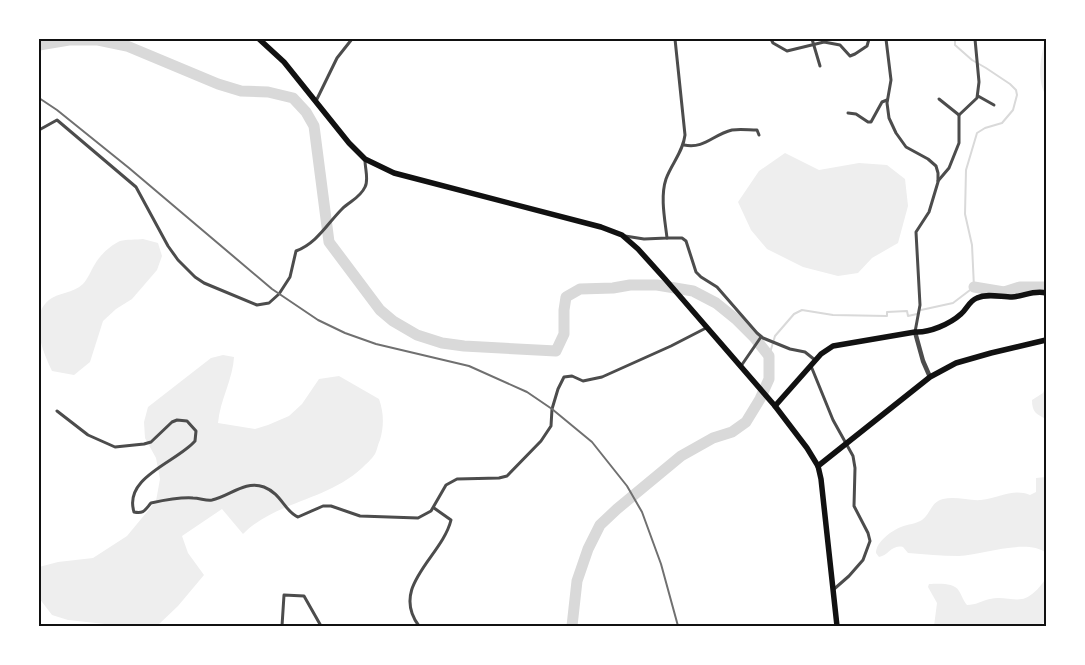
<svg xmlns="http://www.w3.org/2000/svg" width="1085" height="665" viewBox="0 0 1085 665" font-family="Manrope,sans-serif">
  <style>
    .green { fill: #eee }
    .lines { fill: none; stroke-linecap: round; stroke-linejoin: round }
    .stream { stroke: #d9d9d9; stroke-width: 2 }
    .river { stroke: #d9d9d9; stroke-width: 11 }
    .minor { stroke: #4c4c4c; stroke-width: 3 }
    .tertiary { stroke: #4c4c4c; stroke-width: 4.5 }
    .primary { stroke: #111; stroke-width: 5.5 }
    .rail { stroke: #707070; stroke-width: 2 }
    .neatline { fill: none; stroke: #111; stroke-width: 2 }
  </style>
  <rect width="100%" height="100%" fill="#fff"/>
  <g class="green">
    <path d="M 1045,39 L 1046,39 L 1046,96 C 1036,78 1041,58 1045,39 Z"/>
    <path d="M 785,153 L 819,170 L 859,163 L 887,165 L 905,179 L 908,206 L 898,243 L 872,258 L 858,273 L 838,276 L 803,267 L 767,249 L 751,230 L 738,202 L 759,171 Z"/>
    <path d="M 143,239 L 158,243 L 162,256 L 157,270 L 132,299 L 116,309 L 103,321 L 90,362 L 74,375 L 52,371 C 43,352 28,317 49,300 C 57,293 74,293 83,284 C 88,279 91,270 95,264 C 100,255 111,245 120,241 C 127,239 136,240 143,239 Z"/>
    <path d="M 223,355 L 234,357 C 233,379 220,400 218,423 L 255,429 L 268,425 L 289,416 L 302,404 L 319,379 L 339,376 L 379,399 C 384,413 384,426 380,440 C 378,444 377,450 375,454 C 372,459 366,464 362,468 C 326,501 276,501 243,534 L 222,509 L 182,536 L 188,553 L 204,575 L 178,606 L 157,626 L 109,626 L 105,624 L 68,620 L 52,615 L 39,598 L 39,567 L 58,562 L 93,558 L 127,536 L 156,501 L 160,479 L 156,458 L 145,438 L 144,422 L 148,407 L 211,358 Z"/>
    <path d="M 1046,386 L 1046,419 C 1036,414 1032,412 1032,400 L 1043,393 Z"/>
    <path d="M 1046,477 L 1046,553 C 1027,538 981,555 959,556 C 941,556 925,554 908,553 L 903,547 C 892,544 889,555 879,557 L 876,553 C 876,542 891,531 901,527 C 908,524 916,524 922,520 C 931,513 931,502 943,499 C 956,496 969,501 981,500 C 999,498 1013,488 1030,495 L 1036,492 L 1036,478 Z"/>
    <path d="M 1046,578 L 1046,622 L 1044,622 L 1040,626 L 934,626 L 937,603 L 928,587 L 929,584 C 938,584 954,582 959,591 C 962,596 963,600 967,605 C 976,605 981,601 990,599 C 1001,596 1014,601 1022,599 C 1031,598 1042,585 1046,578 Z"/>
  </g>
  <g class="lines">
    <g class="stream">
      <path d="M 921,310 L 953,303 L 974,287 L 972,245 L 965,214 L 966,170 L 977,133 L 985,128 L 1002,123 L 1013,110 L 1017,95 L 1016,90 L 1010,84 L 986,68 L 972,60 L 955,45 L 955,39"/>
      <path d="M 769,356 L 775,336 L 794,314 L 802,310 L 833,315 L 887,316 L 887,312 L 907,311 L 908,316 L 917,314"/>
    </g>
    <g class="river">
      <path d="M 39,45 L 69,40 L 98,40 L 127,46 L 218,84 L 241,91 L 268,92 L 293,98 L 306,112 L 314,126 L 329,242 L 380,310 L 393,321 L 417,335 L 442,343 L 464,346 L 556,351 L 564,334 L 564,310 L 566,297 L 580,289 L 613,288 L 630,285 L 657,285 L 693,291 L 716,303 L 737,320 L 754,337 L 769,356 L 769,379 L 760,399 L 746,422 L 732,432 L 713,438 L 681,456 L 617,509 L 600,525 L 588,549 L 577,581 L 572,626"/>
      <path d="M 974,287 L 1004,292 L 1020,287 L 1046,287"/>
    </g>
    <g class="minor">
      <path d="M 771,39 L 773,43 L 787,51 L 824,42 L 840,45 L 850,56 L 855,54 L 867,46 L 869,39"/>
      <path d="M 812,39 L 820,66"/>
      <path d="M 886,39 L 891,80 L 887,103 L 889,118 L 896,133 L 906,147 L 928,159 L 936,166 L 938,173 L 938,182 L 929,212 L 916,232 L 920,305 L 915,332"/>
      <path d="M 978,96 L 994,105"/>
      <path d="M 939,99 L 959,115"/>
      <path d="M 316,101 L 337,58 L 352,39"/>
      <path d="M 848,113 L 856,114 L 868,122 L 871,122 L 882,102 L 887,100"/>
      <path d="M 39,130 L 57,120 L 136,187 L 168,246 L 178,260 L 195,277 L 204,283 L 257,305 L 269,303 L 279,294 L 290,277 L 296,251 C 317,243 327,224 342,209 C 350,201 360,198 365,187 C 369,180 365,169 365,160"/>
      <path d="M 684,145 C 705,149 712,135 732,130 C 740,129 749,130 757,130 L 759,135"/>
      <path d="M 938,181 L 949,168 L 959,143 L 959,115 L 977,98 L 979,82 L 975,39"/>
      <path d="M 625,236 L 644,239 L 667,238 C 665,220 660,197 666,179 C 672,163 683,152 685,135 L 675,39"/>
      <path d="M 667,238 L 682,238 L 686,241 L 696,272 L 701,277 L 717,287 L 757,333 L 763,338 L 790,349 L 805,352 L 815,360"/>
      <path d="M 741,366 L 761,337"/>
      <path d="M 811,366 L 833,420 L 853,456 L 855,468 L 854,506 L 868,533 L 870,541 L 863,560 L 849,576 L 833,590"/>
      <path d="M 57,411 L 88,435 L 115,447 L 144,444 L 151,442 L 172,422 L 177,420 L 187,421 L 196,431 L 195,441 C 177,462 123,477 134,512 C 144,514 145,510 151,503 C 165,500 179,497 193,498 C 200,498 206,501 212,500 C 230,496 245,480 264,487 C 282,494 284,511 298,517 L 323,506 L 331,506 L 360,516 L 418,518 L 431,511 L 446,485 L 457,479 L 499,478 L 507,476 L 541,441 L 551,426 L 552,409 L 558,389 L 564,377 L 572,376 L 583,381 L 602,377 L 671,346 L 706,328"/>
      <path d="M 282,626 L 284,595 L 304,596 L 321,626"/>
      <path d="M 419,626 C 389,586 442,557 451,520 L 434,508"/>
    </g>
    <path class="tertiary" d="M 915,332 L 923,361 L 930,377"/>
    <g class="primary">
      <path d="M 259,39 L 284,62 L 349,143 L 365,159 L 394,173 L 601,227 L 622,235 L 638,249 L 665,279 L 775,406 L 807,448 L 818,466 L 821,479 L 837,626"/>
      <path d="M 775,406 L 821,354 L 833,346 L 915,332 C 929,333 950,324 961,314 C 967,309 969,301 977,298 C 987,293 1001,297 1012,297 C 1024,296 1034,290 1046,293"/>
      <path d="M 818,466 L 930,377 L 956,363 L 991,353 L 1046,340"/>
    </g>
    <path class="rail" d="M 39,98 L 57,110 L 129,168 L 272,289 L 318,320 L 345,333 L 376,344 L 469,366 L 527,392 L 552,409 L 592,442 L 627,486 L 642,512 L 661,564 L 678,626"/>
  </g>
  <rect width="1085" height="665" fill="none" stroke="#ffffff" stroke-width="80"/>
  <rect x="40" y="40" width="1005" height="585" class="neatline"/>
</svg>
